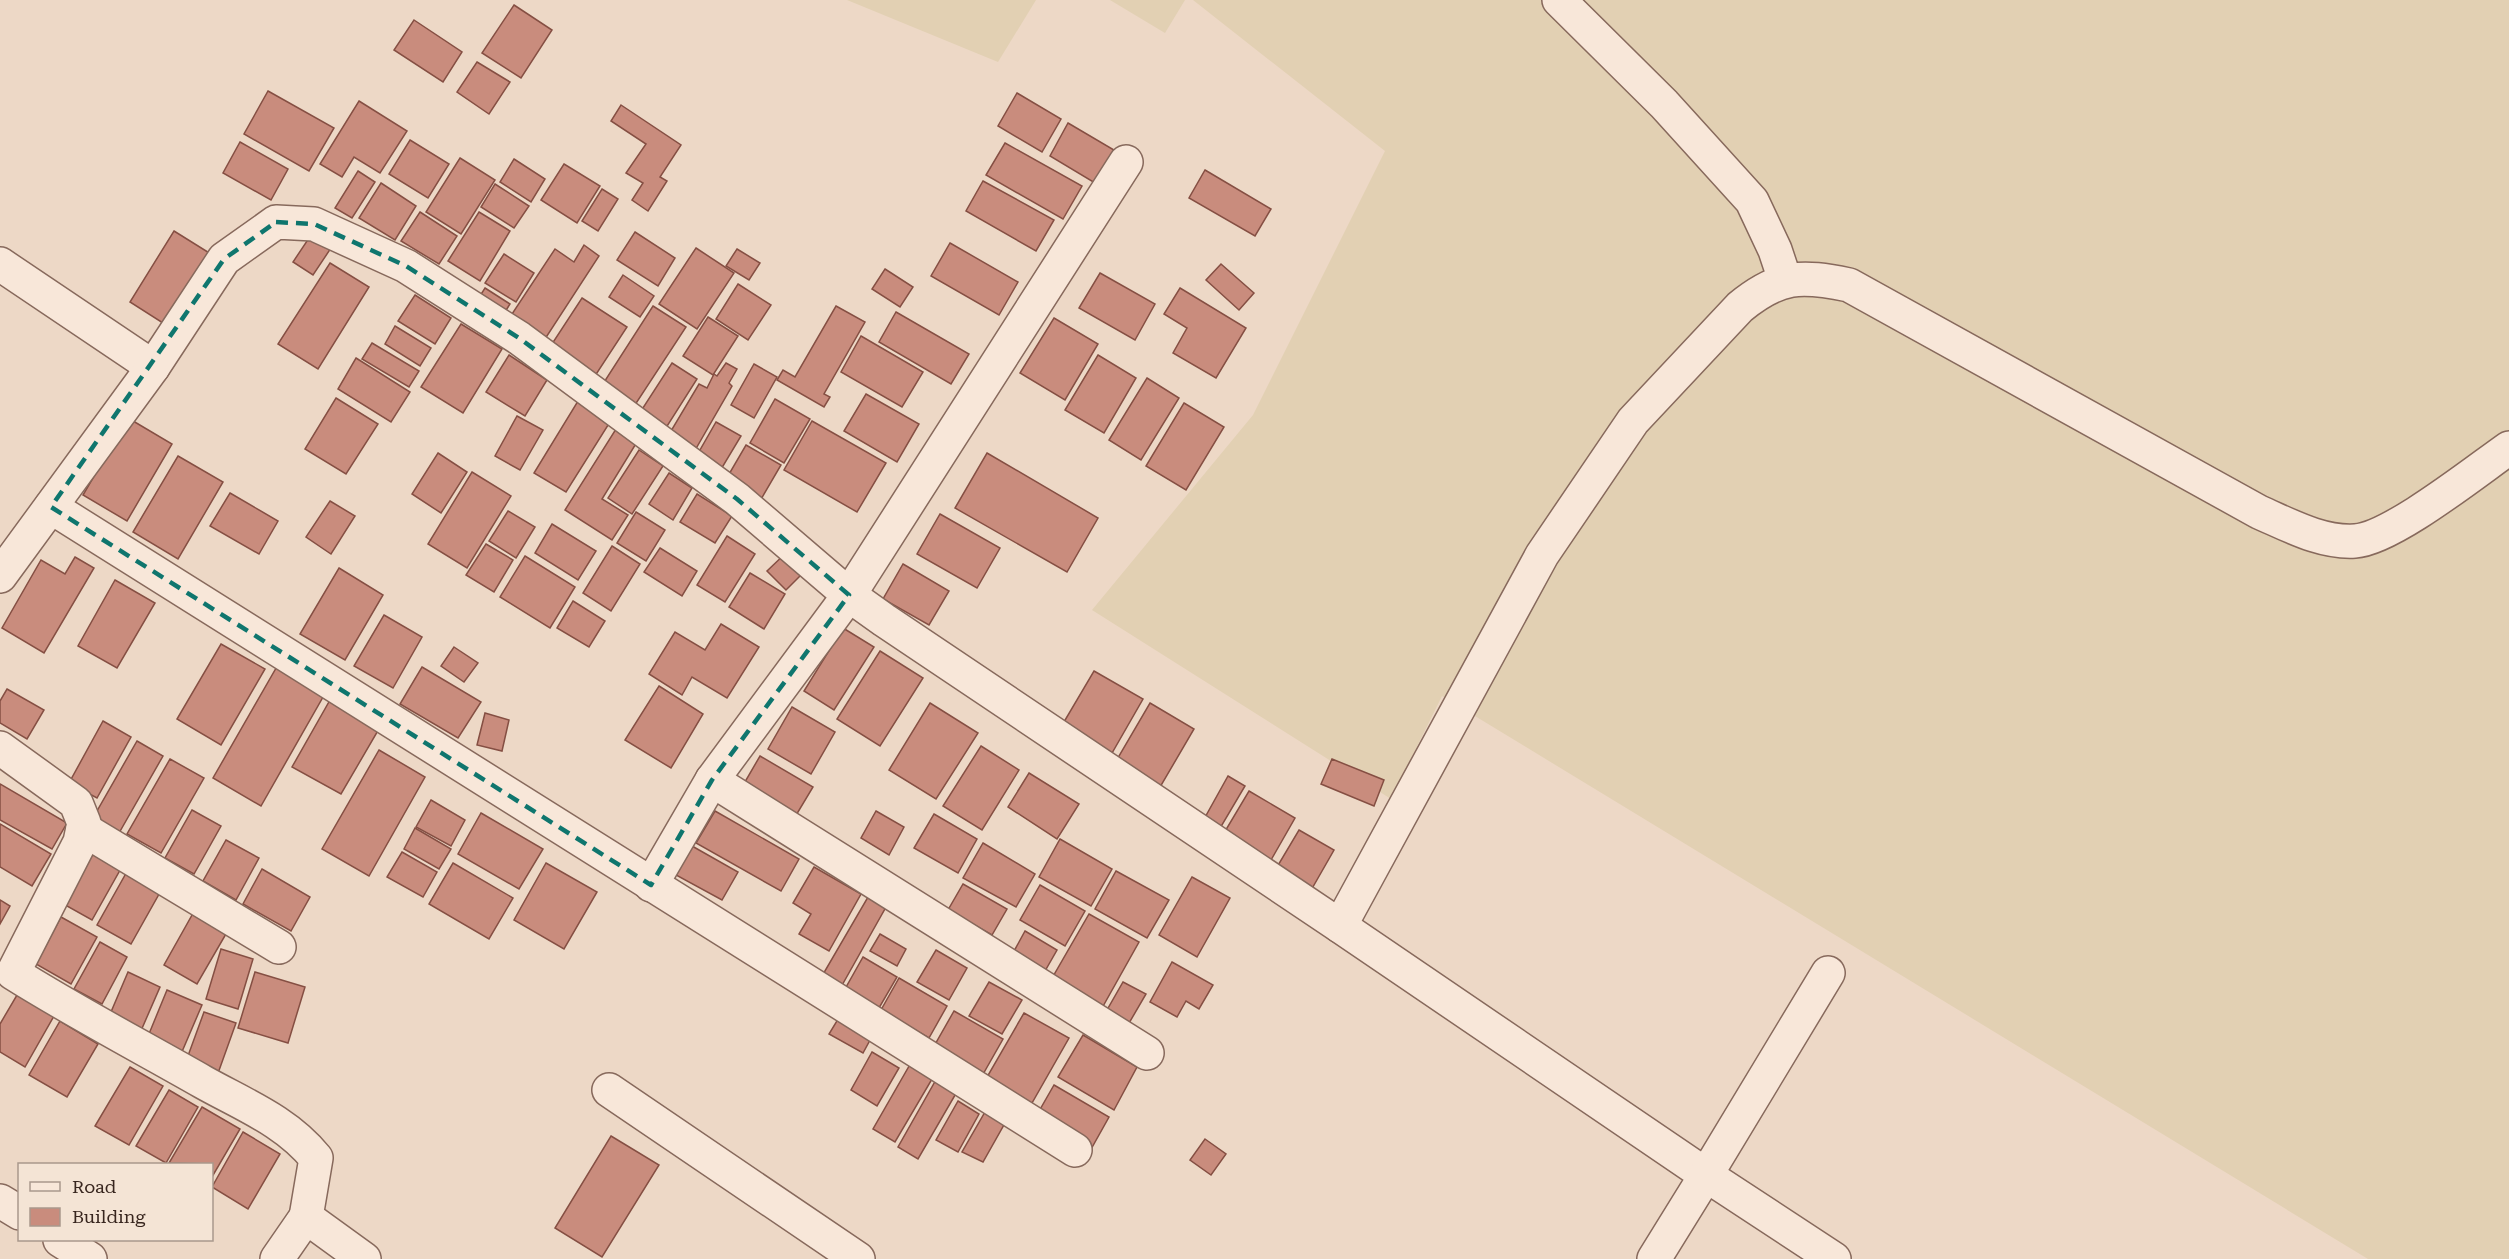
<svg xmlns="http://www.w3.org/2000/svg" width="2509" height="1259" viewBox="0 0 2509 1259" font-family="'Roboto Serif',serif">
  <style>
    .farmland { fill: #e2d0b3 }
    .building { fill: #c98c7d; stroke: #854f43; stroke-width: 1.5 }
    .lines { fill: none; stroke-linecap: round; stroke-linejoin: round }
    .street-casing { stroke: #87695c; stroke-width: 36 }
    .street { stroke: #f8e7d9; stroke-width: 33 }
    .marked { fill: none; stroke: #0f766e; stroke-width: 4.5; stroke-dasharray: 12 8; stroke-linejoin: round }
  </style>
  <rect width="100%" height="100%" fill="#edd8c6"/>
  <g class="farmland">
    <path d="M 847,0 L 1036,0 L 998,62 Z"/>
    <path d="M 1110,0 L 1185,0 L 1165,33 Z"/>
    <path d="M 1193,0 L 2509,0 L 2509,1259 L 2368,1259 L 1442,696 L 1391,799 L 1092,610 L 1253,415 L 1385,151 Z"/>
  </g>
  <g class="building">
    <path d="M 514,5 L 552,30 L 521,78 L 482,53 Z"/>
    <path d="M 414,20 L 462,52 L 443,82 L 394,50 Z"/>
    <path d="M 477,62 L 510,82 L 489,114 L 457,92 Z"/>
    <path d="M 268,91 L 334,128 L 309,171 L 244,134 Z"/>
    <path d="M 1017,93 L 1061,119 L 1042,152 L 998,126 Z"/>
    <path d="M 359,101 L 407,131 L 380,173 L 354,157 L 342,177 L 320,164 Z"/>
    <path d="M 621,105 L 681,145 L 660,177 L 667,181 L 648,211 L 632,200 L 643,183 L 626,173 L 646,144 L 611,121 Z"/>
    <path d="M 1068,123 L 1114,150 L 1095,183 L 1050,156 Z"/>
    <path d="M 410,140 L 449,164 L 428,198 L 389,174 Z"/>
    <path d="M 240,142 L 288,169 L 271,200 L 223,173 Z"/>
    <path d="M 1005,143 L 1082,186 L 1063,219 L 986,175 Z"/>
    <path d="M 460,158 L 495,180 L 461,234 L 426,212 Z"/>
    <path d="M 514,159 L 545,179 L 531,202 L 500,182 Z"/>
    <path d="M 564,164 L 600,186 L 577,223 L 541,200 Z"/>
    <path d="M 1205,170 L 1271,209 L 1255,236 L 1189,198 Z"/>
    <path d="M 358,171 L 375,182 L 352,218 L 335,208 Z"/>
    <path d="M 983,181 L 1054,220 L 1036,251 L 966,211 Z"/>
    <path d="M 381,183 L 416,206 L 395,240 L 359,218 Z"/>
    <path d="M 495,184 L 529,206 L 514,228 L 481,207 Z"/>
    <path d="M 602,189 L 618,199 L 598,231 L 582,221 Z"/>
    <path d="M 420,212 L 457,236 L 439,264 L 401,241 Z"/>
    <path d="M 479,212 L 510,231 L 480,281 L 448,261 Z"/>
    <path d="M 174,231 L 211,254 L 166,325 L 130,302 Z"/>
    <path d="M 635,232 L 675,258 L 658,286 L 617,260 Z"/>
    <path d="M 311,235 L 331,248 L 313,275 L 293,262 Z"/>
    <path d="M 950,243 L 1018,282 L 999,315 L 931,276 Z"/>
    <path d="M 584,245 L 599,256 L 545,339 L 510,317 L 555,249 L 574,262 Z"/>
    <path d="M 696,248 L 734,273 L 697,329 L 659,304 Z"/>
    <path d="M 737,249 L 760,263 L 749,280 L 726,266 Z"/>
    <path d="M 504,254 L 534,273 L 516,302 L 485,283 Z"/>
    <path d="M 330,263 L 369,287 L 318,369 L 278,344 Z"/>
    <path d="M 1221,264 L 1254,293 L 1239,310 L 1206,280 Z"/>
    <path d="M 885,269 L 913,287 L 900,307 L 872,289 Z"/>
    <path d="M 1100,273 L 1155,304 L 1135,340 L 1079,308 Z"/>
    <path d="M 623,275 L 654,296 L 640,317 L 609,297 Z"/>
    <path d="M 738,284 L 771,305 L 748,340 L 716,319 Z"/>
    <path d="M 485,288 L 510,304 L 503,315 L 478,299 Z"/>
    <path d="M 1180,288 L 1246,328 L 1216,378 L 1173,353 L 1187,328 L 1164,314 Z"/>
    <path d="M 415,295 L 451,318 L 435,344 L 398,321 Z"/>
    <path d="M 582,298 L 627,327 L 593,379 L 548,350 Z"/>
    <path d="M 653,306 L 686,327 L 631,411 L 599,390 Z"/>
    <path d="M 836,306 L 865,322 L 824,394 L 830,397 L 824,407 L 777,380 L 783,370 L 795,377 Z"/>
    <path d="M 896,312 L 969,354 L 951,384 L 879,342 Z"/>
    <path d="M 708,317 L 738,336 L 713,375 L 683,356 Z"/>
    <path d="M 1054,318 L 1098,344 L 1065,400 L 1020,373 Z"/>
    <path d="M 461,324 L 502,349 L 463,413 L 421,387 Z"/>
    <path d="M 395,326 L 431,348 L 420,366 L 385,344 Z"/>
    <path d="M 861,336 L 923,372 L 902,407 L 841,372 Z"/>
    <path d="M 372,343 L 419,371 L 409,387 L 362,359 Z"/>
    <path d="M 509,355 L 547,380 L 525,416 L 486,392 Z"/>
    <path d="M 1098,355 L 1136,378 L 1104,433 L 1065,410 Z"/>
    <path d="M 356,358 L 410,392 L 391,422 L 338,389 Z"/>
    <path d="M 672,363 L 697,379 L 664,431 L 639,414 Z"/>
    <path d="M 726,363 L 737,369 L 729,383 L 732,386 L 694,452 L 668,436 L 699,384 L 707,388 L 714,374 L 717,376 Z"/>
    <path d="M 754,364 L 777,377 L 754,418 L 731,405 Z"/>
    <path d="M 1147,378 L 1179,398 L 1141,460 L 1109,440 Z"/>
    <path d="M 866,394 L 919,424 L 897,462 L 844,431 Z"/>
    <path d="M 336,398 L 378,424 L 346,474 L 305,449 Z"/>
    <path d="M 775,399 L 810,419 L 784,463 L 750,443 Z"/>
    <path d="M 578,401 L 610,422 L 566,492 L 534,473 Z"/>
    <path d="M 1184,403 L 1224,427 L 1186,490 L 1146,466 Z"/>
    <path d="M 517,416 L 543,430 L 520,470 L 495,456 Z"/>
    <path d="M 128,418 L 172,444 L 127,521 L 83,495 Z"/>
    <path d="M 812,421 L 886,463 L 857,512 L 784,470 Z"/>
    <path d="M 716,422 L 741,436 L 720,471 L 696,457 Z"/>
    <path d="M 616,429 L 637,442 L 602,499 L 628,515 L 612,540 L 565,510 Z"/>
    <path d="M 746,445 L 781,465 L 760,501 L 725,481 Z"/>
    <path d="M 639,450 L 663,466 L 632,514 L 608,498 Z"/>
    <path d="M 438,453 L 467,472 L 441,513 L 412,494 Z"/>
    <path d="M 987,453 L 1098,518 L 1067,572 L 955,508 Z"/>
    <path d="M 178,456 L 223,482 L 178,559 L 133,532 Z"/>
    <path d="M 472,472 L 511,496 L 467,568 L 428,544 Z"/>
    <path d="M 669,473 L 692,488 L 673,520 L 649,504 Z"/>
    <path d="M 230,493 L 278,521 L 259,554 L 210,526 Z"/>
    <path d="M 697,494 L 732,516 L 715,543 L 680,522 Z"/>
    <path d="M 330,501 L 355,516 L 331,554 L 306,537 Z"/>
    <path d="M 508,511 L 535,527 L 516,558 L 489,541 Z"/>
    <path d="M 636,512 L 665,530 L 646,561 L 617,543 Z"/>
    <path d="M 940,514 L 1000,548 L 977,588 L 917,554 Z"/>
    <path d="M 552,524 L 596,551 L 578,580 L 535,553 Z"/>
    <path d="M 727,536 L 755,554 L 725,602 L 697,585 Z"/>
    <path d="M 486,544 L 513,560 L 494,592 L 466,575 Z"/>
    <path d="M 612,546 L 640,564 L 611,611 L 583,593 Z"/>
    <path d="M 660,548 L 697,571 L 682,596 L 644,572 Z"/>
    <path d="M 789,550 L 807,569 L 786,590 L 767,571 Z"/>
    <path d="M 525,556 L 575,587 L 550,628 L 500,597 Z"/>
    <path d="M 75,557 L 94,568 L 44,653 L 2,628 L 41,560 L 65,574 Z"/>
    <path d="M 903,564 L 949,591 L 929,625 L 883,599 Z"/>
    <path d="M 339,568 L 383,595 L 345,660 L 300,634 Z"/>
    <path d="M 750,573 L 785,594 L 764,629 L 729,607 Z"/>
    <path d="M 115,580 L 155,603 L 117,668 L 78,646 Z"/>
    <path d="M 573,601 L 605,621 L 589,647 L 557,628 Z"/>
    <path d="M 384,615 L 422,637 L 393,688 L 354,666 Z"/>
    <path d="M 721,624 L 759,647 L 727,698 L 692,677 L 682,695 L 649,674 L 675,632 L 705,650 Z"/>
    <path d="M 843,628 L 874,647 L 834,710 L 804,691 Z"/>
    <path d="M 221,644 L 265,669 L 221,745 L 177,719 Z"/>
    <path d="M 454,647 L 478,663 L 464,682 L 441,666 Z"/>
    <path d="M 880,651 L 923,678 L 880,746 L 837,719 Z"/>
    <path d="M 279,663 L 327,690 L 261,806 L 213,778 Z"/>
    <path d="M 422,667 L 481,702 L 458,738 L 400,704 Z"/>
    <path d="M 1094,671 L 1143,699 L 1108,760 L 1058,732 Z"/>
    <path d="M 659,686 L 703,714 L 671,768 L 625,740 Z"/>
    <path d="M 7,689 L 44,710 L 27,739 L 0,723 L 0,701 Z"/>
    <path d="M 334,693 L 383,722 L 341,794 L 292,767 Z"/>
    <path d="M 930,703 L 978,733 L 936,799 L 889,770 Z"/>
    <path d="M 1150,703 L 1194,729 L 1156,794 L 1112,768 Z"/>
    <path d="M 792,707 L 835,732 L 811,774 L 768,749 Z"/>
    <path d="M 485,713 L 509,720 L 502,751 L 477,745 Z"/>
    <path d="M 103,721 L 131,737 L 97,798 L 69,783 Z"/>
    <path d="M 137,741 L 163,756 L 119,833 L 93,818 Z"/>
    <path d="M 981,746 L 1019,770 L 982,830 L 943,806 Z"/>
    <path d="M 379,750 L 425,777 L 369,876 L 322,849 Z"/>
    <path d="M 760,756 L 813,787 L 795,817 L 742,787 Z"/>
    <path d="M 170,759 L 204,778 L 161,853 L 127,834 Z"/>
    <path d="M 1332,759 L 1384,780 L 1374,806 L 1321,784 Z"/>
    <path d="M 1029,773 L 1079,804 L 1057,839 L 1008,807 Z"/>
    <path d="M 1228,776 L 1245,786 L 1219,830 L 1203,821 Z"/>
    <path d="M 0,784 L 67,823 L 52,849 L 0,820 Z"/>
    <path d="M 1249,791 L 1295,818 L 1271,860 L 1224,833 Z"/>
    <path d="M 431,800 L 465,820 L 451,846 L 416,827 Z"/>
    <path d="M 192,810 L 221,826 L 194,874 L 165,858 Z"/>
    <path d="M 715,811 L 799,859 L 781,891 L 696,843 Z"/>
    <path d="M 876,811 L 904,827 L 889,855 L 861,838 Z"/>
    <path d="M 481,813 L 543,849 L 519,889 L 458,854 Z"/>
    <path d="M 934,814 L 977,839 L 958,873 L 914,848 Z"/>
    <path d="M 0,824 L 51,854 L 32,886 L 0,867 Z"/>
    <path d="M 415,828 L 451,849 L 439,869 L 404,849 Z"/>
    <path d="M 1299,830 L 1334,850 L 1310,892 L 1274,872 Z"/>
    <path d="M 1060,839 L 1112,869 L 1091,906 L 1039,877 Z"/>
    <path d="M 226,840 L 259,858 L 236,900 L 203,881 Z"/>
    <path d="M 983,843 L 1035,874 L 1016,907 L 963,878 Z"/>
    <path d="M 90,844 L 124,863 L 92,920 L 58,901 Z"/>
    <path d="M 692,846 L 738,872 L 722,900 L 676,875 Z"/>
    <path d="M 402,852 L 437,872 L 423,897 L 387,877 Z"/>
    <path d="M 453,863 L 513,898 L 489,939 L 429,904 Z"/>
    <path d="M 546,863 L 597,892 L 564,949 L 514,920 Z"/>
    <path d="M 814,867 L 861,894 L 829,951 L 799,934 L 811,914 L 793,903 Z"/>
    <path d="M 129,868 L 163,887 L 131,944 L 97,925 Z"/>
    <path d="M 262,869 L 310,897 L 291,931 L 243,904 Z"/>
    <path d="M 1116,871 L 1169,900 L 1147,938 L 1095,909 Z"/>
    <path d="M 1192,877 L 1230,898 L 1197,957 L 1159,935 Z"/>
    <path d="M 963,884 L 1007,909 L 992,935 L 948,910 Z"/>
    <path d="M 1040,885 L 1085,911 L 1065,946 L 1020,920 Z"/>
    <path d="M 868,897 L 886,907 L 841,987 L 822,976 Z"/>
    <path d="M 0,900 L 10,906 L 0,924 Z"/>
    <path d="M 196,908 L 230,927 L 197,984 L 164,965 Z"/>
    <path d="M 1089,914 L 1139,942 L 1102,1008 L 1051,980 Z"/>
    <path d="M 61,917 L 97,937 L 71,984 L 36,964 Z"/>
    <path d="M 1025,931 L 1057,950 L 1045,971 L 1013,953 Z"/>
    <path d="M 880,934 L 906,949 L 897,966 L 870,951 Z"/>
    <path d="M 100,942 L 127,957 L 102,1004 L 74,989 Z"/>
    <path d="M 221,949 L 253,959 L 238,1009 L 206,999 Z"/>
    <path d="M 936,950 L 967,968 L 949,1000 L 917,982 Z"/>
    <path d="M 863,957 L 897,977 L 879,1008 L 845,989 Z"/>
    <path d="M 1172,962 L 1213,985 L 1199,1009 L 1186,1001 L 1177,1017 L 1150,1002 Z"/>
    <path d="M 128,972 L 160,987 L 140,1033 L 108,1019 Z"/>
    <path d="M 255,972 L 305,987 L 288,1043 L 238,1028 Z"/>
    <path d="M 899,978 L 947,1006 L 929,1038 L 881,1010 Z"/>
    <path d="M 989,982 L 1022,1000 L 1002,1034 L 969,1016 Z"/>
    <path d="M 1123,982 L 1146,994 L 1125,1030 L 1103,1017 Z"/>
    <path d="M 167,990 L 202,1005 L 178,1061 L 144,1046 Z"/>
    <path d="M 17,995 L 54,1016 L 25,1067 L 0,1052 L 0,1024 Z"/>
    <path d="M 843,1011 L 876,1029 L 863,1053 L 829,1034 Z"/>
    <path d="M 954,1011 L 1003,1039 L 982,1076 L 933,1048 Z"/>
    <path d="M 204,1012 L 236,1023 L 217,1076 L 185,1064 Z"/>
    <path d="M 1024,1013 L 1069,1038 L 1028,1110 L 983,1084 Z"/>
    <path d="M 60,1021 L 98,1044 L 67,1097 L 29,1075 Z"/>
    <path d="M 1083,1035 L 1137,1067 L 1114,1110 L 1058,1077 Z"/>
    <path d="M 872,1052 L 899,1068 L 877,1106 L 851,1090 Z"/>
    <path d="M 912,1061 L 935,1074 L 895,1142 L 873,1129 Z"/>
    <path d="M 130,1067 L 163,1086 L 129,1145 L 95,1126 Z"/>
    <path d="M 937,1078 L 958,1090 L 918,1159 L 898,1147 Z"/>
    <path d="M 1054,1085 L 1109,1117 L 1090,1151 L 1034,1120 Z"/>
    <path d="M 169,1090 L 198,1107 L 166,1163 L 136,1146 Z"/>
    <path d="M 958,1101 L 979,1114 L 958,1152 L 936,1140 Z"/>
    <path d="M 202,1107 L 240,1129 L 212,1177 L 212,1164 L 169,1163 Z"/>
    <path d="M 985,1112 L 1005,1123 L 983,1162 L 962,1152 Z"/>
    <path d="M 243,1132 L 280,1154 L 248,1209 L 212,1187 Z"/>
    <path d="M 611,1136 L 659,1165 L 602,1257 L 555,1228 Z"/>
    <path d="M 1205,1139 L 1226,1154 L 1211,1175 L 1190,1160 Z"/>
  </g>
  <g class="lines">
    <g class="street-casing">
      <g id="street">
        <path d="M 1559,0 L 1664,104 L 1752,201 L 1775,250 L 1785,280"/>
        <path d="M 0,264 L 153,367"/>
        <path d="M 51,507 L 1075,1150"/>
        <path d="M 0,576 L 153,367 L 224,259 L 276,222 L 314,224 L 406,266 L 519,338 L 737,499 L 849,595 L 884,620 L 1340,926 L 1706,1175 L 1654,1259"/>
        <path d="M 0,748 L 76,803 L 84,823 L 80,842 L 13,973 C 75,1012 140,1046 203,1082 C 244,1105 286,1121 316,1158 L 306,1217 L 364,1259"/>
        <path d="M 712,780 L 1147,1053"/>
        <path d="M 83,829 L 279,947"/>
        <path d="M 651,885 L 712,780 L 849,595 L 1126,162"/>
        <path d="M 1340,926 L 1542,555 L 1633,421 L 1740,307 C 1779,275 1801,275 1849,285 L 2259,512 C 2289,525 2321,543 2355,541 C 2391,539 2476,471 2509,448"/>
        <path d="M 1828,973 L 1706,1175 L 1834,1259"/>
        <path d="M 609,1090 L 858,1259"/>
        <path d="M 0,1201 L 20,1213"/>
        <path d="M 60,1240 L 90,1259"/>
        <path d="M 277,1259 L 306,1217"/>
      </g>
    </g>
    <use href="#street" class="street"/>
  </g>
  <path class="marked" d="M 276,222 L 314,224 L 406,266 L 519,338 L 737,499 L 849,595 L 712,780 L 651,885 L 51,507 L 224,259 Z"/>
  <rect x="18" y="1163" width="195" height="78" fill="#f4e4d5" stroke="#a9988c" stroke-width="1.5"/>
  <rect x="30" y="1182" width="30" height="9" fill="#f8e7d9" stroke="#a9988c" stroke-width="1.5"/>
  <text x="72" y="1193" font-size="18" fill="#38261f">Road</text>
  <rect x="30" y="1208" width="30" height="18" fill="#c98c7d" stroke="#a9988c" stroke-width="1.5"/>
  <text x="72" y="1223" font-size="18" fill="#38261f">Building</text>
</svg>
